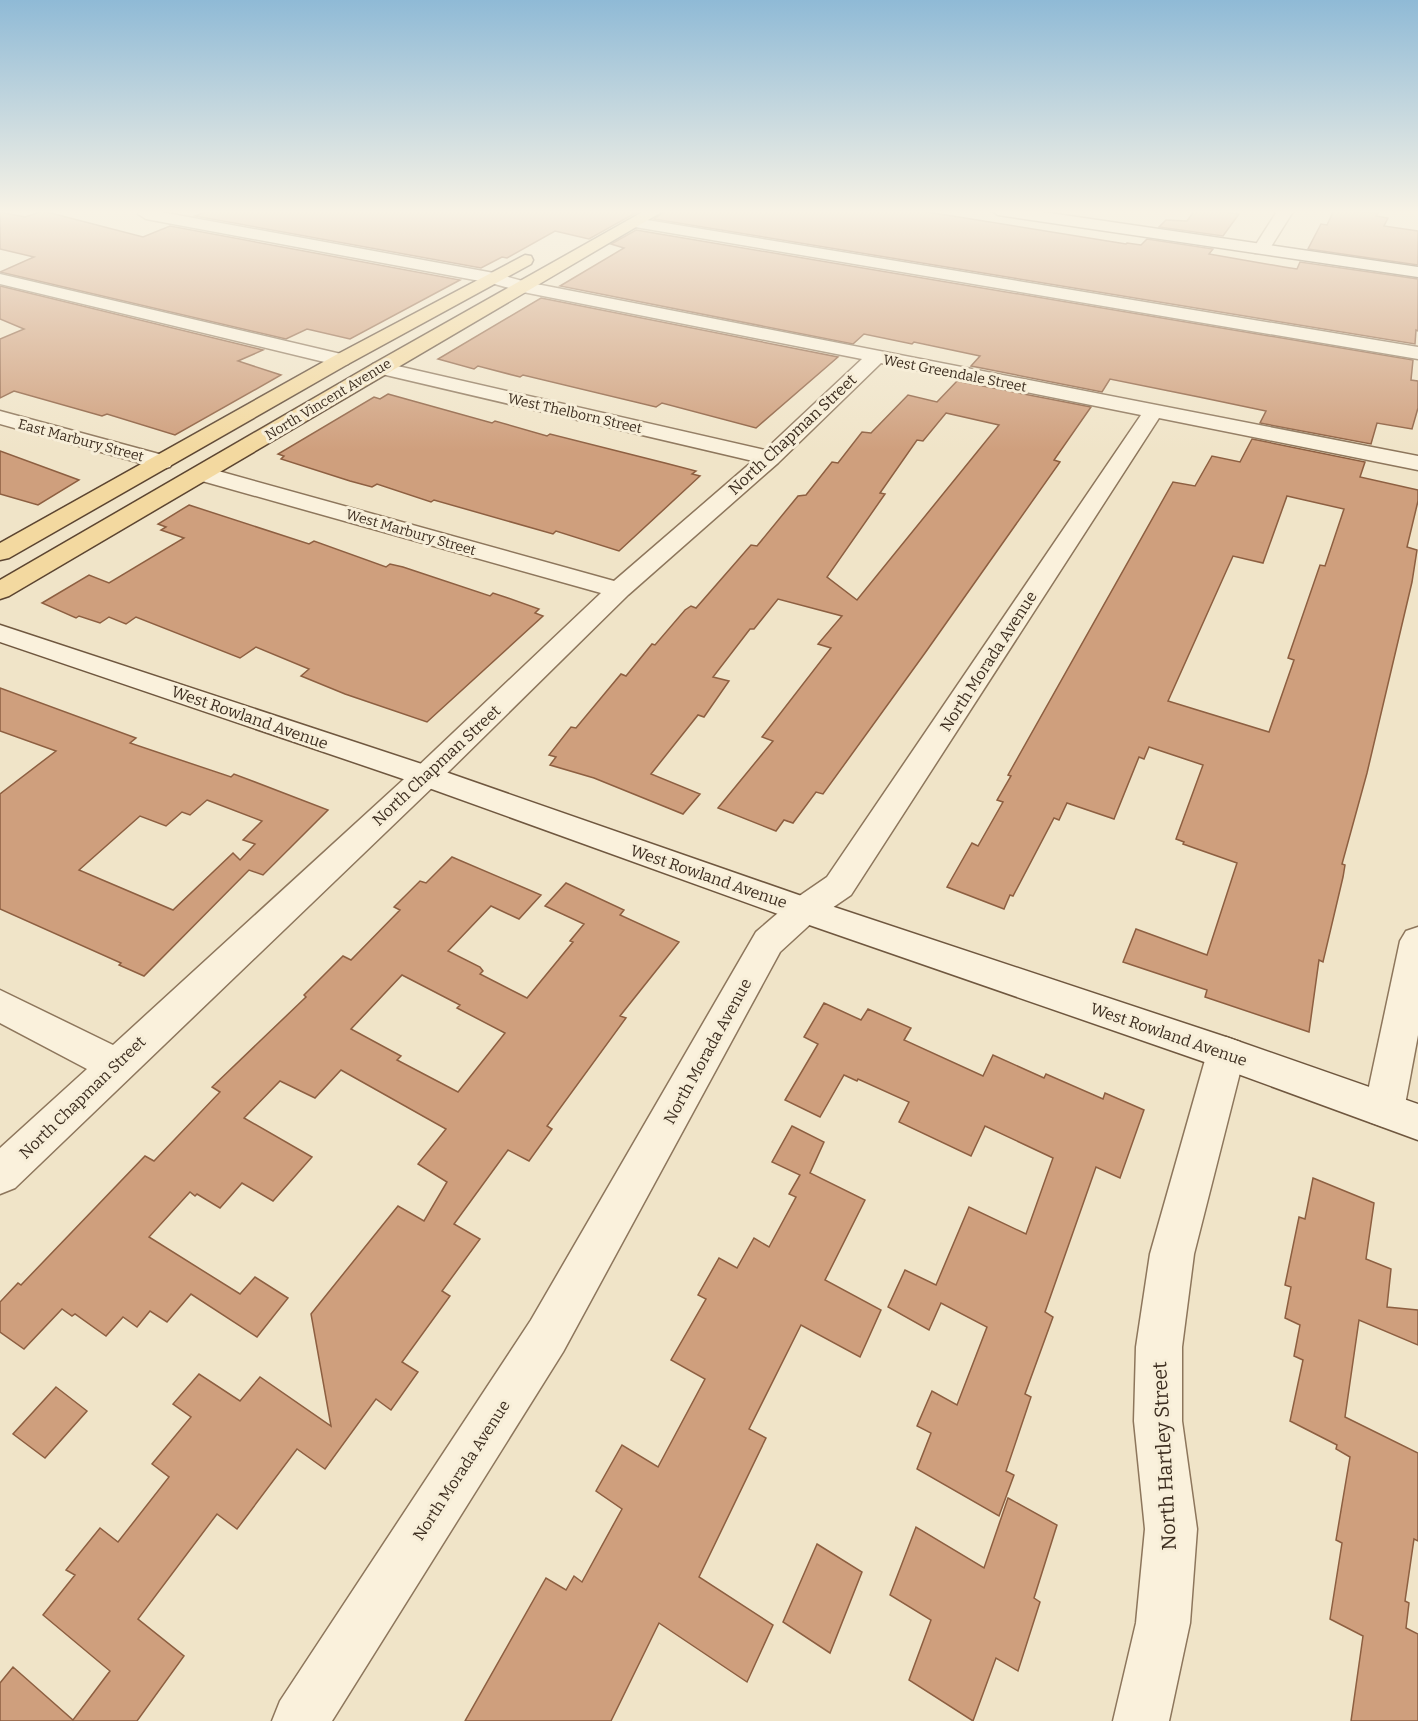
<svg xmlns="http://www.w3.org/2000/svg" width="1418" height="1721" viewBox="0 0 1418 1721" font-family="Bitter,serif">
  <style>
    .building { fill: #cf9f7d; stroke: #8d5f41; stroke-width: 1.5; fill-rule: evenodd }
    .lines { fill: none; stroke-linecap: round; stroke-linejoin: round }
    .street-casing { stroke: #8d765c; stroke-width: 3 }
    .secondary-casing { stroke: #6f573f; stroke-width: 3 }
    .primary-casing { stroke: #5b4430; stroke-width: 3 }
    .street { fill: #faf1dc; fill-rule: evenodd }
    .secondary { fill: #faf1dc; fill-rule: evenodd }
    .primary { fill: #f3d9a0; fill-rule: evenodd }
    .labels { text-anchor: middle; stroke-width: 6; stroke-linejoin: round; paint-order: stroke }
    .far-street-label { font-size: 14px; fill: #3d2e20; stroke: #f7eed8 }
    .street-label { font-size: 16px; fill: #3d2e20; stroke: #f7eed8 }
    .near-street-label { font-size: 20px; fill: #3d2e20; stroke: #f7eed8 }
  </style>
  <rect width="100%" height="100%" fill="#f0e4c8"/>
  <g class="building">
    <path d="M 210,210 L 641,210 L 589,239 L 555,231 L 507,258 L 502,257 L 481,268 L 195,216 Z"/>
    <path d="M 667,210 L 915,210 L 1126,244 L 1127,243 L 1141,245 L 1147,239 L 1213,249 L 1209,254 L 1284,267 L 1297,269 L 1300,262 L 1418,279 L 1418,331 L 1416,330 L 1415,344 L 654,219 Z"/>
    <path d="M 1195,210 L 1213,210 L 1239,214 L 1223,236 L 1159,227 L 1166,220 L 1187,221 Z"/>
    <path d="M 1334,210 L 1378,213 L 1376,216 L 1388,218 L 1384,226 L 1418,231 L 1418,265 L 1308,249 L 1321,224 L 1327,225 Z"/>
    <path d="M 43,211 L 143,237 L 170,226 L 460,280 L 350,339 L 307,329 L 286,339 L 0,272 L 34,257 L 0,249 L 0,212 L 25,217 Z"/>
    <path d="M 636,230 L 1413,360 L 1411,380 L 1418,381 L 1418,408 L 1412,429 L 1377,423 L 1371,444 L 1260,423 L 1266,411 L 1199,397 L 1110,379 L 1102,392 L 971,366 L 980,356 L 914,342 L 912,344 L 864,334 L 853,344 L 560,286 L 624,248 L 611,244 Z"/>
    <path d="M 0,286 L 263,350 L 238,361 L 281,375 L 175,435 L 107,414 L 102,416 L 14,391 L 0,398 L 0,339 L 24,329 L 0,319 Z"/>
    <path d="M 541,298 L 838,357 L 756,428 L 662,403 L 656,407 L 523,375 L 520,377 L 478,366 L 474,369 L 438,359 Z"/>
    <path d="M 957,381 L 1091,407 L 1054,460 L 1060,462 L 925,653 L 823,794 L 816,792 L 793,823 L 784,820 L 776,831 L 718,808 L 773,741 L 762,737 L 831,648 L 818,644 L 842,616 L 778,599 L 754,629 L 750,629 L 713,677 L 729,681 L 704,717 L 698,715 L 651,774 L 700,794 L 683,814 L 594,778 L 550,765 L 556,757 L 549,755 L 571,727 L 576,728 L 621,674 L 626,676 L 652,644 L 655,645 L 685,610 L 691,606 L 696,608 L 751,545 L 757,546 L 798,496 L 806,495 L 832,462 L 838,463 L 862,432 L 871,433 L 908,395 L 937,402 ZM 946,413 L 999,425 L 857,600 L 827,577 L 885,494 L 880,493 L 917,440 L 923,441 Z"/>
    <path d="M 388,394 L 492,423 L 495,421 L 547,436 L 550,434 L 665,463 L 696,471 L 692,474 L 700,476 L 619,551 L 556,531 L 553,534 L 434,500 L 431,502 L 377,484 L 372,487 L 350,481 L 281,459 L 284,456 L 278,454 L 374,397 L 380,399 Z"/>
    <path d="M 1252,439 L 1365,462 L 1360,477 L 1418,490 L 1418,501 L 1407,547 L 1417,550 L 1412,582 L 1367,773 L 1342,864 L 1345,865 L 1343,877 L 1323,962 L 1319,960 L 1309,1032 L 1205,997 L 1207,990 L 1123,962 L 1136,929 L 1207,955 L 1237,863 L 1183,844 L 1184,842 L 1176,839 L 1203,765 L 1149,747 L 1144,759 L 1139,757 L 1114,819 L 1067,803 L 1059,820 L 1054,818 L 1013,896 L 1010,895 L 1004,909 L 947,887 L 972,843 L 978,846 L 1003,802 L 997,800 L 1011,776 L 1008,775 L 1173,482 L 1195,486 L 1212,456 L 1240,462 ZM 1287,496 L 1344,509 L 1325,566 L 1320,565 L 1288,658 L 1294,660 L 1269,732 L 1168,701 L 1233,556 L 1263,563 Z"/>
    <path d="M 0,451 L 79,480 L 38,505 L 0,494 Z"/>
    <path d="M 189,505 L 309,544 L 314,541 L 386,567 L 390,564 L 403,567 L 490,596 L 493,593 L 508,598 L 539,609 L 535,613 L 543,616 L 427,722 L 345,694 L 301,676 L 309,669 L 256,647 L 240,658 L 136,617 L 126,624 L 109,617 L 100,623 L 79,616 L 76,618 L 42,603 L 89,575 L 109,583 L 184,538 L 161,530 L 166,527 L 158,524 Z"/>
    <path d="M 0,688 L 136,738 L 130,743 L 231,777 L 234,774 L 328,810 L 263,875 L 249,870 L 144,976 L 119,965 L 121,963 L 0,909 L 0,794 L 56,751 L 0,731 ZM 207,800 L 262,821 L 243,840 L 255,844 L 240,860 L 233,853 L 173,910 L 79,870 L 140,816 L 166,826 L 182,812 L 190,815 Z"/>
    <path d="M 452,857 L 541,895 L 519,919 L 491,906 L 448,951 L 480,967 L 483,971 L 480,974 L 527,998 L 573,942 L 570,941 L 584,924 L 545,906 L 566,883 L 624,910 L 620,915 L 679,942 L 620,1016 L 626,1018 L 547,1126 L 552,1129 L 529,1161 L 508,1150 L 454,1224 L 480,1239 L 442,1291 L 450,1296 L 402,1362 L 418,1372 L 391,1410 L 376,1399 L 325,1469 L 297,1449 L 237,1529 L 217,1514 L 138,1619 L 184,1656 L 137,1721 L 0,1721 L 0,1683 L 13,1667 L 73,1720 L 110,1671 L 43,1615 L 75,1575 L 66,1570 L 100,1528 L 118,1542 L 169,1477 L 152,1464 L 191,1417 L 173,1404 L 199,1374 L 240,1401 L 260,1377 L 331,1426 L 311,1314 L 398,1206 L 424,1221 L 447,1182 L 418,1164 L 446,1129 L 341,1070 L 315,1098 L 280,1081 L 244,1118 L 312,1157 L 273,1201 L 242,1183 L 220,1208 L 197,1194 L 195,1196 L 190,1192 L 149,1237 L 240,1294 L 255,1277 L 288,1298 L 257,1337 L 191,1294 L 167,1322 L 150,1311 L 137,1327 L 123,1317 L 106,1336 L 75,1314 L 72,1316 L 62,1309 L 24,1349 L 0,1332 L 0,1302 L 18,1283 L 21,1285 L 145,1156 L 154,1161 L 220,1092 L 212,1087 L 306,997 L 304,995 L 343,956 L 351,960 L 400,910 L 394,907 L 420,881 L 426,883 ZM 402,975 L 460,1005 L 457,1008 L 505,1033 L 458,1092 L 397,1060 L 401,1056 L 351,1029 Z"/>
    <path d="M 824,1003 L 861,1020 L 868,1009 L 911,1028 L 904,1040 L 983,1076 L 993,1055 L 1044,1078 L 1046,1074 L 1103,1099 L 1105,1093 L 1144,1110 L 1120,1178 L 1096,1167 L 1045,1312 L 1053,1317 L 1025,1394 L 1031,1397 L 1006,1471 L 1014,1475 L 999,1516 L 917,1469 L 931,1433 L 917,1426 L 932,1391 L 957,1405 L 987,1327 L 941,1303 L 929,1330 L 888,1307 L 905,1270 L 936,1285 L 969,1207 L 1026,1234 L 1053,1158 L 985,1126 L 971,1156 L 899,1122 L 909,1102 L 858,1079 L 857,1081 L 844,1075 L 820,1117 L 785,1100 L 818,1044 L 804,1037 Z"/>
    <path d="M 792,1126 L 824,1142 L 810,1173 L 865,1200 L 825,1280 L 881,1310 L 860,1357 L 801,1325 L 749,1429 L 766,1438 L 699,1577 L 773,1625 L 747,1682 L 659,1623 L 611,1721 L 465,1721 L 546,1578 L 566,1590 L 574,1576 L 582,1582 L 622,1509 L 596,1491 L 622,1445 L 658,1467 L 705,1379 L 671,1360 L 706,1299 L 698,1295 L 719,1258 L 737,1268 L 754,1238 L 769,1247 L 796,1197 L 789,1194 L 800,1175 L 772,1162 Z"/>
    <path d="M 1313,1178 L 1374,1203 L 1366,1259 L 1391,1269 L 1387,1307 L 1418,1310 L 1418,1345 L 1359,1320 L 1345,1417 L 1418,1453 L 1418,1541 L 1414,1539 L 1405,1601 L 1409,1603 L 1406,1628 L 1418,1634 L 1418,1721 L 1351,1721 L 1363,1636 L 1330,1619 L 1342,1543 L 1336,1540 L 1350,1457 L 1336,1449 L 1337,1445 L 1290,1421 L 1303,1360 L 1294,1356 L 1300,1325 L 1285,1318 L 1291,1287 L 1285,1285 L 1299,1217 L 1305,1219 Z"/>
    <path d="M 56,1387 L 87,1411 L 45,1458 L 13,1434 Z"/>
    <path d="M 1008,1498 L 1057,1525 L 1034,1598 L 1040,1602 L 1018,1671 L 996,1658 L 973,1721 L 909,1680 L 931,1620 L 890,1595 L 916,1527 L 984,1568 Z"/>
    <path d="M 817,1544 L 862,1572 L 830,1653 L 783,1622 Z"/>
  </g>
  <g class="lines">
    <g class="street-casing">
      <g id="street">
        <path d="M 150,210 L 494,273 L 526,282 L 1418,456 L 1418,470 L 1159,418 L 851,895 L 816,919 L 780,952 L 563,1352 L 332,1721 L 272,1721 L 280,1701 L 531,1320 L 756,932 L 792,901 L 827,877 L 1141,415 L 881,363 L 778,463 L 628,595 L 437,783 L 15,1188 L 0,1194 L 0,1148 L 87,1069 L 0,1023 L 0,990 L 113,1045 L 415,769 L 601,593 L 195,479 L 192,474 L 195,469 L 203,467 L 211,469 L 614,581 L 753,461 L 373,372 L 370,368 L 373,364 L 380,362 L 765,450 L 862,359 L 523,292 L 491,283 L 146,219 L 138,214 L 140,211 Z"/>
        <path d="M 1278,210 L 1294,210 L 1267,253 L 1255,253 L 1253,249 Z"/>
        <path d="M 635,218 L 1418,347 L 1418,359 L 629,226 L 627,223 Z"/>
        <path d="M 0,274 L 341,354 L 348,356 L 351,360 L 348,364 L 341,366 L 0,284 Z"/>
        <path d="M 0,411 L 170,457 L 173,462 L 170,467 L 162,469 L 0,424 Z"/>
        <path d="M 1418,927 L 1418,1035 L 1404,1110 L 1398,1122 L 1384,1127 L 1370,1122 L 1364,1110 L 1400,941 L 1406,931 Z"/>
        <path d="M 1226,1037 L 1240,1042 L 1245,1053 L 1194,1254 L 1182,1347 L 1182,1421 L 1197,1529 L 1190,1623 L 1169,1721 L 1113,1721 L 1136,1623 L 1145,1529 L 1134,1421 L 1136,1347 L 1150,1254 L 1207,1053 L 1212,1042 Z"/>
      </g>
    </g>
    <g class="secondary-casing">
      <g id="secondary">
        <path d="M 990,210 L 1029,210 L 1418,267 L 1418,277 L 998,215 Z"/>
        <path d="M 0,625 L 437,769 L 816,901 L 1226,1037 L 1418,1104 L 1418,1140 L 1216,1066 L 792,919 L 415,783 L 0,642 Z"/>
      </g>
    </g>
    <g class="primary-casing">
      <g id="primary">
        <path d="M 646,210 L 665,210 L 9,596 L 0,599 L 0,580 L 373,364 Z"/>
        <path d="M 525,255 L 531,256 L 533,260 L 531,264 L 348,364 L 9,558 L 0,560 L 0,543 L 334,356 Z"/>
      </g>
    </g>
    <use href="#street" class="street"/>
    <use href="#secondary" class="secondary"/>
    <use href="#primary" class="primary"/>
  </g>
  <linearGradient id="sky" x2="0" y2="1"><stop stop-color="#8fbad6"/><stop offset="0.47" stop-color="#f8f3e6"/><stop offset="1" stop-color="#f8f3e6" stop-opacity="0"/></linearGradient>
  <rect width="1418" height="451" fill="url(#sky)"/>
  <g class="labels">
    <g class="far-street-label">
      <text transform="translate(955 373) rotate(11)" y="5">West Greendale Street</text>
      <text transform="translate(328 399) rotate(-31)" y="5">North Vincent Avenue</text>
      <text transform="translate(575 413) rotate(13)" y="5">West Thelborn Street</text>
      <text transform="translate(81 440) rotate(15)" y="5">East Marbury Street</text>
      <text transform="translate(411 532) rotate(16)" y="5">West Marbury Street</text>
    </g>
    <g class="street-label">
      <text transform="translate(792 434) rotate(-43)" y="6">North Chapman Street</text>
      <text transform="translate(988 661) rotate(-57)" y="6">North Morada Avenue</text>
      <text transform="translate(250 717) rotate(19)" y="6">West Rowland Avenue</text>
      <text transform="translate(436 765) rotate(-43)" y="6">North Chapman Street</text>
      <text transform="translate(709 876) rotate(19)" y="6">West Rowland Avenue</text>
      <text transform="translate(1169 1034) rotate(19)" y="6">West Rowland Avenue</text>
      <text transform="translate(707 1051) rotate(-61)" y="6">North Morada Avenue</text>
      <text transform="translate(82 1097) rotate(-44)" y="6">North Chapman Street</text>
      <text transform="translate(461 1470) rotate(-57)" y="6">North Morada Avenue</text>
    </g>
    <g class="near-street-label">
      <text transform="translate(1164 1456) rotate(-93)" y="7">North Hartley Street</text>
    </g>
  </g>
</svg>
